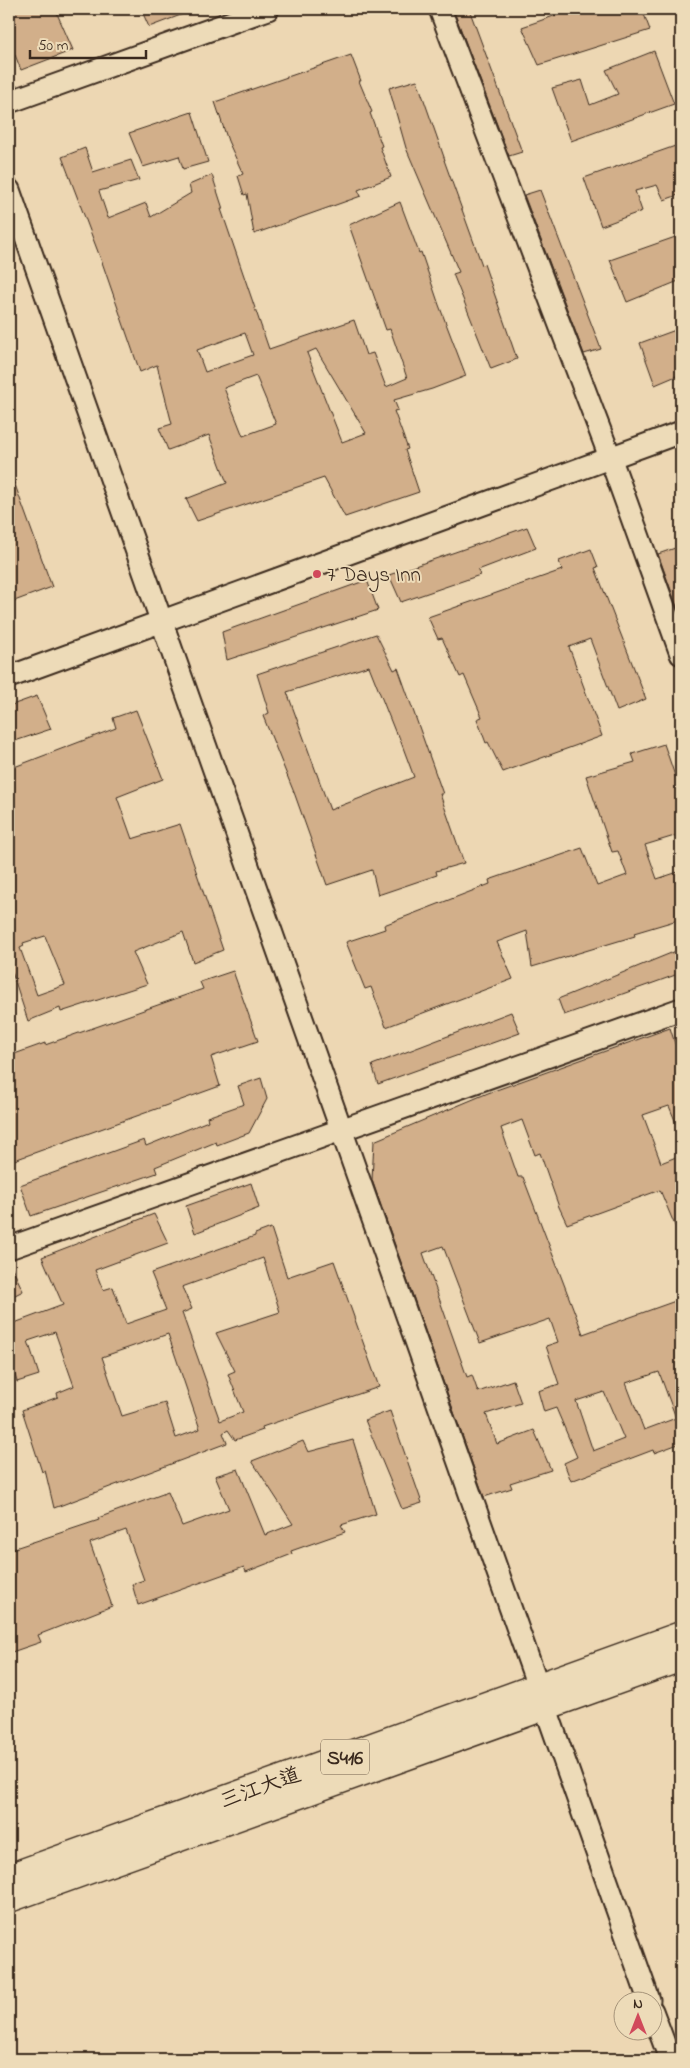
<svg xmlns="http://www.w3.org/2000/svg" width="690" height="2068" viewBox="0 0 690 2068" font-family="'Indie Flower','LXGW WenKai TC',sans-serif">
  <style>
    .building { fill: #d2af8a; stroke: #3b2a1e; fill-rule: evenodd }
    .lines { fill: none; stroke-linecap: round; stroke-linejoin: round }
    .minor-casing { stroke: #3b2a1e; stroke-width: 25 }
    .major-casing { stroke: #3b2a1e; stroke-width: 31 }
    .minor { stroke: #eddbb8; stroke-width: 21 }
    .major { stroke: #eddbb8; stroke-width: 28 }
    .poi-dot { fill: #d1495b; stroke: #eddbb8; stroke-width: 2 }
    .labels { text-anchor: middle; stroke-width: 4; stroke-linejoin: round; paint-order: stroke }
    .shield { fill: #eddbb8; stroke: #705f4c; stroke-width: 1 }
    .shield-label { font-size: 20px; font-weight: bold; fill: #3b2a1e }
    .poi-label { font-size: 21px; fill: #3b2a1e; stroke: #eddbb8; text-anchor: start }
    .street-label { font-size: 21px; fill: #3b2a1e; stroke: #eddbb8 }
  </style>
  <rect width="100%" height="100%" fill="#edd7b3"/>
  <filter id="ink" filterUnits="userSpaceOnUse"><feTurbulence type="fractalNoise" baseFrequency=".02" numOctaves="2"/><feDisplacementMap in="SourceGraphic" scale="10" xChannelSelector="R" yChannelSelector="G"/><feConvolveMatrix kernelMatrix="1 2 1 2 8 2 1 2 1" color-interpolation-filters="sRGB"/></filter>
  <g filter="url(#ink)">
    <g class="building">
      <path d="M 9,9 L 55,9 L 73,50 L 21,70 L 9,40 Z"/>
      <path d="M 141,9 L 194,9 L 194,10 L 149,27 Z"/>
      <path d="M 453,9 L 469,9 L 522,152 L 509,156 Z"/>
      <path d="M 574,9 L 642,9 L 650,30 L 539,65 L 522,27 Z"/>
      <path d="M 654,51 L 674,104 L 571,141 L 552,88 L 582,80 L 590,105 L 618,94 L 606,70 Z"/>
      <path d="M 351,55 L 361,81 L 359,81 L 372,112 L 370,113 L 382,146 L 380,147 L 391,177 L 358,190 L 361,196 L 254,234 L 247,194 L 244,195 L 238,176 L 243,174 L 228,141 L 215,102 Z"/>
      <path d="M 417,80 L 445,160 L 444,160 L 482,265 L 484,264 L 517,359 L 491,369 L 453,274 L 459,272 L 406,148 L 389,88 Z"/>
      <path d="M 192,112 L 208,162 L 183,169 L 179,156 L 143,167 L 129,133 Z"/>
      <path d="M 681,144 L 681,194 L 664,200 L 657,185 L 635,191 L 642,211 L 601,226 L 584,178 Z"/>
      <path d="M 85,148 L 93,172 L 131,160 L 139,180 L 99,191 L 108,218 L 146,203 L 151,217 L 191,193 L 189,185 L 212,175 L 223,209 L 221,209 L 269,349 L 354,320 L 366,355 L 373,353 L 386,387 L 407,378 L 390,329 L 386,330 L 349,225 L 400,202 L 419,253 L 421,252 L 439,305 L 466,376 L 432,389 L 394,400 L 398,410 L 394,411 L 408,449 L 405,450 L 419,492 L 345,517 L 324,478 L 197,521 L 186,499 L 227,483 L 209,435 L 168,450 L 159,428 L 172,424 L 157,365 L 140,372 L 103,265 L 62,157 ZM 245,333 L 253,355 L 205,372 L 197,350 ZM 316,349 L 366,433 L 342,442 L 307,353 ZM 256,376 L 276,424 L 243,436 L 224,388 Z"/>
      <path d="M 540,190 L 601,349 L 584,354 L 524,195 Z"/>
      <path d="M 681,235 L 681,280 L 627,302 L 610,260 Z"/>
      <path d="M 681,328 L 681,374 L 655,385 L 640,343 Z"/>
      <path d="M 9,471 L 10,471 L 52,587 L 9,603 Z"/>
      <path d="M 527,527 L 536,548 L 478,570 L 480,575 L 401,602 L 389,575 Z"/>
      <path d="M 681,546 L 681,618 L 658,554 Z"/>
      <path d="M 591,549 L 598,567 L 595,568 L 646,699 L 617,711 L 590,639 L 569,647 L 602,736 L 503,772 L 488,742 L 486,743 L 477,719 L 482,717 L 464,675 L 460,677 L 442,638 L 438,639 L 428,617 L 562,570 L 559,561 Z"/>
      <path d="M 367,580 L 378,610 L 227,660 L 222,632 Z"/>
      <path d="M 376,634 L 394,670 L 398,668 L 443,794 L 440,794 L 464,863 L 436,871 L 437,875 L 378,895 L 372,870 L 327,885 L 295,795 L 263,716 L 269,713 L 257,674 ZM 369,666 L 396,734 L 398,734 L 414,777 L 330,810 L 287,692 Z"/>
      <path d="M 37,696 L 51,729 L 9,743 L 9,706 Z"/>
      <path d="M 136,710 L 163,779 L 117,797 L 132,839 L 180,824 L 223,950 L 193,962 L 183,932 L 133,952 L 147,984 L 61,1012 L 60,1008 L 28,1021 L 9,963 L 9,769 L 116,728 L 113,718 ZM 45,936 L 65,985 L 37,995 L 20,948 L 24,946 L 23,943 Z"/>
      <path d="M 664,744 L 681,793 L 681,834 L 645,845 L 657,879 L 681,871 L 681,919 L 634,933 L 635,936 L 532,967 L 527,931 L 497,942 L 513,979 L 386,1027 L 371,987 L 365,989 L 346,942 L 385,929 L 384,925 L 490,884 L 489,880 L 582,848 L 597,886 L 627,875 L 618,851 L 612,852 L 586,776 L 635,762 L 632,754 Z"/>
      <path d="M 681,949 L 681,973 L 564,1015 L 558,999 Z"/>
      <path d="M 233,971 L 258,1041 L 211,1057 L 220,1086 L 9,1162 L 9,1056 L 45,1043 L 45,1045 L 203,989 L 200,982 Z"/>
      <path d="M 511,1012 L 520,1033 L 378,1084 L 372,1065 Z"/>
      <path d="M 670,1028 L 681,1062 L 681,1135 L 669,1106 L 643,1115 L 661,1163 L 681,1155 L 681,1240 L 660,1190 L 567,1224 L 559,1207 L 540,1153 L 535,1155 L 522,1120 L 501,1128 L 518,1177 L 523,1177 L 583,1334 L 681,1299 L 681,1443 L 654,1453 L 653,1450 L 571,1481 L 564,1463 L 577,1457 L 556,1408 L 544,1412 L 538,1391 L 559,1384 L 546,1346 L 558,1342 L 550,1319 L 480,1343 L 443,1246 L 423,1253 L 467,1377 L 472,1375 L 478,1392 L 513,1380 L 521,1403 L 486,1414 L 497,1444 L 534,1430 L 551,1470 L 510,1483 L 512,1488 L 484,1497 L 372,1180 L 374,1141 L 488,1093 ZM 659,1372 L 676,1418 L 644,1430 L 626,1383 ZM 604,1392 L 624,1439 L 593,1451 L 576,1401 Z"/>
      <path d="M 261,1078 L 267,1099 L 249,1133 L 217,1145 L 216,1142 L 155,1167 L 157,1173 L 31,1216 L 20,1185 L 144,1140 L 146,1146 L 208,1121 L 207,1117 L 244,1104 L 238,1086 Z"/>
      <path d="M 251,1183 L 259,1208 L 195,1233 L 186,1206 Z"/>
      <path d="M 154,1214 L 168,1243 L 95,1270 L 103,1290 L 113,1287 L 126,1324 L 166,1310 L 151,1273 L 255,1236 L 255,1234 L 271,1228 L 287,1277 L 334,1261 L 379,1387 L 262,1427 L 263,1430 L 235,1440 L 228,1430 L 223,1433 L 227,1443 L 54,1508 L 45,1470 L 42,1472 L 22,1410 L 58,1397 L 57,1393 L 74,1386 L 55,1332 L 28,1341 L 39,1375 L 17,1382 L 9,1354 L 9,1325 L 63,1305 L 42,1257 ZM 263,1258 L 280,1312 L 216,1333 L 235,1371 L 228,1374 L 243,1412 L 220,1421 L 182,1313 L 192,1309 L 182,1287 ZM 168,1334 L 200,1429 L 176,1438 L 165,1403 L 122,1416 L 102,1357 Z"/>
      <path d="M 9,1261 L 23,1291 L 9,1298 Z"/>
      <path d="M 390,1411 L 422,1503 L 402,1509 L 365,1420 Z"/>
      <path d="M 353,1440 L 376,1514 L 341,1525 L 345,1532 L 291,1551 L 292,1554 L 246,1572 L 244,1567 L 138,1605 L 132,1584 L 144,1580 L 126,1530 L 90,1543 L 112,1606 L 38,1635 L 41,1642 L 9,1653 L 9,1550 L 99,1520 L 98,1518 L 168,1492 L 182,1526 L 229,1509 L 215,1476 L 238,1469 L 265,1535 L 293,1524 L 252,1461 L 303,1441 L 308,1452 Z"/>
    </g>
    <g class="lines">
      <g class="minor-casing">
        <g id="minor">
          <path d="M 440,9 L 610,457 L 681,654"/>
          <path d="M 9,102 L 268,9"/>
          <path d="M 9,190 L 649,2000"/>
          <path d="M 9,677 L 681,432"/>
          <path d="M 9,1248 L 681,1009"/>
          <path d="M 652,2011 L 670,2059"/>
        </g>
      </g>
      <g class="major-casing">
        <g id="major">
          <path d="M 9,1878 L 681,1636"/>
          <path d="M 9,1898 L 681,1657"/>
        </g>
      </g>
      <use href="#minor" class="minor"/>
      <use href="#major" class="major"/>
    </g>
  </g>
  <circle class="poi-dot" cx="317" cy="574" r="5"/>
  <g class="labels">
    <rect class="shield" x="321" y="1739.5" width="48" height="35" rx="4"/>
    <g class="shield-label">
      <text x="345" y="1764">S416</text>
    </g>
    <g class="poi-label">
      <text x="327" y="581">7 Days Inn</text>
    </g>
    <g class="street-label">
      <text transform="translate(260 1787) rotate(-20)" y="7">三江大道</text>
    </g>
  </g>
  <rect width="690" height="2068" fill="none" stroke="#eddbb8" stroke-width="30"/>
  <rect x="15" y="15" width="660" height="2038" fill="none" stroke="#3b2a1e" stroke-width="2" filter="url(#ink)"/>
  <g transform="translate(638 2016)"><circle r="24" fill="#eddbb8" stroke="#a6947a"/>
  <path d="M0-4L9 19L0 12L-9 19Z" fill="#d1495b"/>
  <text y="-8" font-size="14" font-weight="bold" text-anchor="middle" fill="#3b2a1e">N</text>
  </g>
  <path d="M30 50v8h116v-8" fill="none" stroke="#3b2a1e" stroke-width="2.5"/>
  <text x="38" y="50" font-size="15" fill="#3b2a1e" stroke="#eddbb8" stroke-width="4" paint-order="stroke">50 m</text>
</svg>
